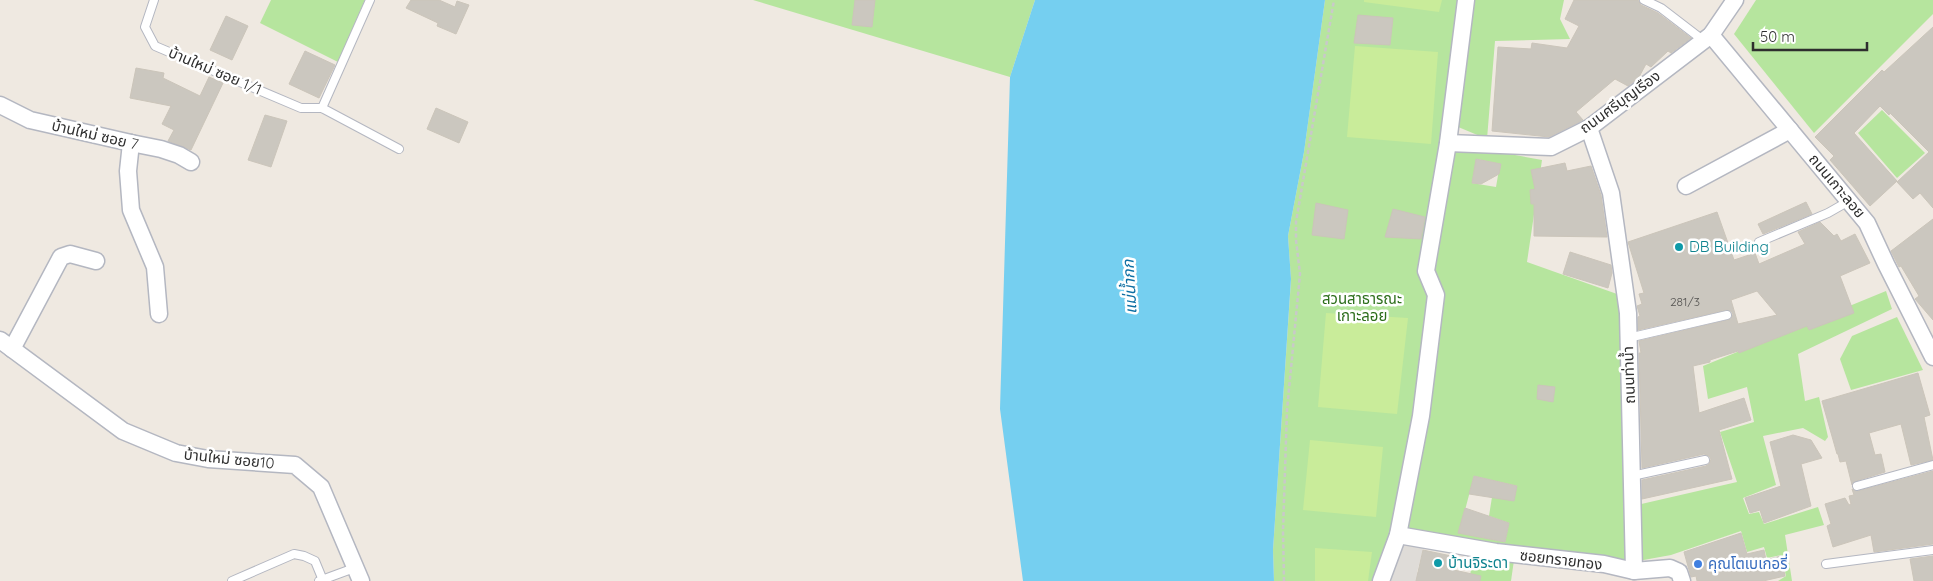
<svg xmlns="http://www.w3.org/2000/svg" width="1933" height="581" viewBox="0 0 1933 581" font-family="Quicksand,'Noto Sans Thai',sans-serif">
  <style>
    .green { fill: #b6e59e; fill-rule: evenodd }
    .pitch { fill: #c9ec9a }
    .plaza { fill: #dfdcd8 }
    .water { fill: #75cff0 }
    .building { fill: #cbc7bf; stroke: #cbc5ba; fill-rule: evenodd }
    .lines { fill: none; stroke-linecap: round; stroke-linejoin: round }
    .lane-casing { stroke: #b4b7c1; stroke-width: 10 }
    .street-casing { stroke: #b4b7c1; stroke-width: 19 }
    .path { stroke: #c9c9c9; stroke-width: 2.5; stroke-dasharray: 4 2.5; stroke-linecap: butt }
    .lane { stroke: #fff; stroke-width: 8 }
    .street { stroke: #fff; stroke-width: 16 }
    .culture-dot { fill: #0f9aa8; stroke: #fff; stroke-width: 2 }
    .shop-dot { fill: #3f7fe0; stroke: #fff; stroke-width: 2 }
    .labels { text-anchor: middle; stroke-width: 5; stroke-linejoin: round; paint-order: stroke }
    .number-label { font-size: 12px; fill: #555452 }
    .street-label { font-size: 15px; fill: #2e2e2e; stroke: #fff }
    .culture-label { font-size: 15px; fill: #0d838f; stroke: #fff; text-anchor: start }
    .park-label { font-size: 15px; fill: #2c6e1b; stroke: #fff }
    .shop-label { font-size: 15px; fill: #366cbe; stroke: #fff; text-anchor: start }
    .water-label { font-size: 16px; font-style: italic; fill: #0d6fa3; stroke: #fff }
  </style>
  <rect width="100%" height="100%" fill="#efe9e1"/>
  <g class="green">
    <path d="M 271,0 L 365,0 L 338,62 L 260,23 Z"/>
    <path d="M 753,0 L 1035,0 L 1010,77 Z"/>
    <path d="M 1325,0 L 1564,0 L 1560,19 L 1570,39 L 1495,41 L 1487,139 L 1451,124 L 1449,143 L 1542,160 L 1527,262 L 1617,294 L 1628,338 L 1634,571 L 1398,535 L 1381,581 L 1274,581 L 1273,550 L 1291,280 L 1288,236 L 1304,152 ZM 1477,159 L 1500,164 L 1496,187 L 1472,183 ZM 1474,476 L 1517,486 L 1492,497 L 1489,516 L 1509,523 L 1505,542 L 1459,533 Z"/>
    <path d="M 1756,0 L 1933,0 L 1933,14 L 1814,133 L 1734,34 Z"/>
    <path d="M 1882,110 L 1925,153 L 1897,178 L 1858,133 Z"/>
    <path d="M 1886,291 L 1892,309 L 1798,354 L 1805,401 L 1819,397 L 1828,437 L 1825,441 L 1803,428 L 1763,436 L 1776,485 L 1743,498 L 1749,514 L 1759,512 L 1764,524 L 1818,507 L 1824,525 L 1785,535 L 1792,581 L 1778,581 L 1786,576 L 1781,555 L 1767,558 L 1764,547 L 1747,552 L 1741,531 L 1671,555 L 1638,561 L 1637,505 L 1737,482 L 1720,432 L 1754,422 L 1747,387 L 1708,399 L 1703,366 Z"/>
    <path d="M 1897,317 L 1923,370 L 1851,390 L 1840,359 L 1852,336 Z"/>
    <path d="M 1474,553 L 1514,560 L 1511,581 L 1469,581 Z"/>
  </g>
  <g class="pitch">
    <path d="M 1364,0 L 1442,0 L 1439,12 L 1364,2 Z"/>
    <path d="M 1355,46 L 1438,52 L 1431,144 L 1347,137 Z"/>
    <path d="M 1326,313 L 1408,318 L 1397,414 L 1318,407 Z"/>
    <path d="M 1310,440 L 1383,447 L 1376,517 L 1303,510 Z"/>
    <path d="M 1315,548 L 1372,552 L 1368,581 L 1315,581 Z"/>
  </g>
  <path class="plaza" d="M 1403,542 L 1424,546 L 1417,572 L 1422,574 L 1421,581 L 1391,581 Z"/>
  <path class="water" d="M 1035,0 L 1325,0 L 1304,152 L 1288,236 L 1291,279 L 1273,550 L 1274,581 L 1023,581 L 1000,409 L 1010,77 Z"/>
  <g class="building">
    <path d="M 411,0 L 439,0 L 455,7 L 457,1 L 469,5 L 456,34 L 437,26 L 438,23 L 406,8 Z"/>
    <path d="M 855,0 L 875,0 L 872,27 L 852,25 Z"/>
    <path d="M 1574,0 L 1638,0 L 1641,5 L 1658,13 L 1691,38 L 1671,53 L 1668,51 L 1651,67 L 1646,64 L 1639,77 L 1628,86 L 1615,79 L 1576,112 L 1583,120 L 1549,137 L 1492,131 L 1498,47 L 1531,49 L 1532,43 L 1567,48 L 1579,26 L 1565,19 Z"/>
    <path d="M 1358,15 L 1393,18 L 1390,45 L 1354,43 Z"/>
    <path d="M 226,16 L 248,26 L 232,60 L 210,50 Z"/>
    <path d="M 1933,27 L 1933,208 L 1920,193 L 1913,199 L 1897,182 L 1929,152 L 1890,113 L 1889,115 L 1880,106 L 1854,133 L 1897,181 L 1870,206 L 1830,160 L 1834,156 L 1815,137 L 1882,70 L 1884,72 Z"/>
    <path d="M 305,51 L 335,65 L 319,98 L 289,84 Z"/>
    <path d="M 136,68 L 164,73 L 163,78 L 200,96 L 209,77 L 223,83 L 191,150 L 168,141 L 174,130 L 162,124 L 171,106 L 130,98 Z"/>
    <path d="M 436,108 L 468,122 L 459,143 L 427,129 Z"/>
    <path d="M 265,115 L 287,121 L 271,167 L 248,160 Z"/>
    <path d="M 1476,159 L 1501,164 L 1499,174 L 1481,184 L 1472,183 Z"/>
    <path d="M 1565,163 L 1567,171 L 1591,166 L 1601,195 L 1607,237 L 1534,236 L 1534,204 L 1531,204 L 1530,190 L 1535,189 L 1531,170 Z"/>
    <path d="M 1806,202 L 1812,214 L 1763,234 L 1758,224 Z"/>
    <path d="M 1316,203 L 1348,210 L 1344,239 L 1312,235 Z"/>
    <path d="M 1393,209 L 1425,217 L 1421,239 L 1385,237 Z"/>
    <path d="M 1717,212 L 1734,260 L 1755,253 L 1759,264 L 1805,244 L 1798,232 L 1820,222 L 1834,236 L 1837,234 L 1841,241 L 1855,234 L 1870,263 L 1840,276 L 1854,313 L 1809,330 L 1807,326 L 1739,353 L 1738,351 L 1710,360 L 1710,362 L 1693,366 L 1699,413 L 1744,398 L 1751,420 L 1719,430 L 1732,479 L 1642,499 L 1642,480 L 1706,466 L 1709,464 L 1711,459 L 1709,456 L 1704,454 L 1642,468 L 1639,353 L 1641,353 L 1639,341 L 1728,320 L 1731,319 L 1733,314 L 1731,311 L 1726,310 L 1638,330 L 1638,317 L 1640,316 L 1637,306 L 1642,304 L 1639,294 L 1644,293 L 1628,242 ZM 1757,291 L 1777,315 L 1738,324 L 1731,300 Z"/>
    <path d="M 1933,219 L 1933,320 L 1915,299 L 1919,296 L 1901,266 L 1899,267 L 1891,251 Z"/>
    <path d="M 1570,252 L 1611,265 L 1612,273 L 1608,288 L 1563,274 Z"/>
    <path d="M 1918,373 L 1930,415 L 1924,417 L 1933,460 L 1911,465 L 1901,424 L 1869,433 L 1875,455 L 1881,454 L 1885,472 L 1856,481 L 1852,485 L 1846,461 L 1840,462 L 1838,454 L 1837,454 L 1822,401 Z"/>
    <path d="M 1538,385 L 1555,387 L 1553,402 L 1537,399 Z"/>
    <path d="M 1793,435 L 1811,440 L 1822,458 L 1801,464 L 1811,506 L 1764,523 L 1760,510 L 1750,513 L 1745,498 L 1781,486 L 1770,442 Z"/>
    <path d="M 1933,471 L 1933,544 L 1874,552 L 1871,535 L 1833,547 L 1827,526 L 1831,524 L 1825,504 L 1845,498 L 1849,505 L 1851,504 L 1849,496 L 1854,495 L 1852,489 L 1858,491 Z"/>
    <path d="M 1474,476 L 1517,486 L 1514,501 L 1469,494 Z"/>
    <path d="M 1465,508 L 1509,523 L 1505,542 L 1458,533 Z"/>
    <path d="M 1741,533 L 1747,554 L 1764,550 L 1766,560 L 1781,556 L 1785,576 L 1763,581 L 1697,581 L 1696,576 L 1691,577 L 1684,552 Z"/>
    <path d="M 1423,550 L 1456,557 L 1454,570 L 1481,576 L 1480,581 L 1416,581 Z"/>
    <path d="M 1933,556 L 1933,581 L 1914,581 L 1910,559 Z"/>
  </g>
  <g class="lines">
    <g class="lane-casing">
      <g id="lane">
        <path d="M 154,0 L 145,27 L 155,46 L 301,108 L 322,108 L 399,149"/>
        <path d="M 1644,0 L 1661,8 L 1704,41"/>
        <path d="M 322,108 L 370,0"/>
        <path d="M 1759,242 L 1828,213 L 1849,201"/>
        <path d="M 1628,338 L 1727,315"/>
        <path d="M 1632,476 L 1705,460"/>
        <path d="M 1857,486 L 1933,465"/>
        <path d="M 1826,564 L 1933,550"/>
        <path d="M 232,581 L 294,554 L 304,556 L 315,561 L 322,578"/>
        <path d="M 319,581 L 357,567"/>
      </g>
    </g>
    <g class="street-casing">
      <g id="street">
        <path d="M 1711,35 L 1867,223 L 1886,264 L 1933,357"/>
        <path d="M 0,105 L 30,120 L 131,143 L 161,149 L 179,155 L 191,162"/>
        <path d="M 1589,128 L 1611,193 L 1628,313 L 1634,571"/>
        <path d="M 131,143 L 128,171 L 131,210 L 155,267 L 159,314"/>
        <path d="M 1448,143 L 1551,147 L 1589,128 L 1711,35 L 1735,0"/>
        <path d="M 1686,186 L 1790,130"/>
        <path d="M 0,340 L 123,431 L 176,453 L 208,459 L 295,465 L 321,487 L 361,581"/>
        <path d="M 12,349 L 61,257 L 70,254 L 96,261"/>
        <path d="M 1398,535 L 1496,552 L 1604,564 L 1634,571 L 1670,568 L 1679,572 L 1682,581"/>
        <path d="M 1381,581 L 1398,535 L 1421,416 L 1436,295 L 1426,271 L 1448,143 L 1466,0"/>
      </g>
    </g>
    <path class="path" d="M 1284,581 L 1283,531 L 1287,410 L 1300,274 L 1296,240 L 1296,222 L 1334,0"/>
    <use href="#lane" class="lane"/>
    <use href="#street" class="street"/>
  </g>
  <g class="culture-dot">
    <circle cx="1679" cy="247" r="5"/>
    <circle cx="1438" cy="563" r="5"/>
  </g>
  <circle class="shop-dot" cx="1698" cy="564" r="5"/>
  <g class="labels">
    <g class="number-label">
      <text x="1685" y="306">281/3</text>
    </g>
    <g class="street-label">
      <text transform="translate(215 71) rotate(23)" y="5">บ้านใหม่ ซอย 1/1</text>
      <text transform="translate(1620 102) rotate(-36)" y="5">ถนนศรีบุญเรือง</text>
      <text transform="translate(95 135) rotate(13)" y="5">บ้านใหม่ ซอย 7</text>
      <text transform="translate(1837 186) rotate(50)" y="5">ถนนเกาะลอย</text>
      <text transform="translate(1629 375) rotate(-92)" y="5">ถนนท่าน้ำ</text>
      <text transform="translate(229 459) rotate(6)" y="5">บ้านใหม่ ซอย10</text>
      <text transform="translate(1561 560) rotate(7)" y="5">ซอยทรายทอง</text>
    </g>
    <g class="culture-label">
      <text x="1689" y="252">DB Building</text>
      <text x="1448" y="568">บ้านจิระดา</text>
    </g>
    <g class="park-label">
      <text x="1362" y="304">สวนสาธารณะ<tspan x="1362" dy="17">เกาะลอย</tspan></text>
    </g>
    <g class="shop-label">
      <text x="1708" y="569">คุณโตเบเกอรี่</text>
    </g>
    <g class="water-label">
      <text transform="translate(1129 287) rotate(-93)" y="6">แม่น้ำกก</text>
    </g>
  </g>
  <path d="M1753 42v8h114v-8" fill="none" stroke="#2e2e2e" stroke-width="2.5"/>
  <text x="1760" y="42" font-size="15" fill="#2e2e2e" stroke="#ffffff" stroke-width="4" paint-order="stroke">50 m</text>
</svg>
